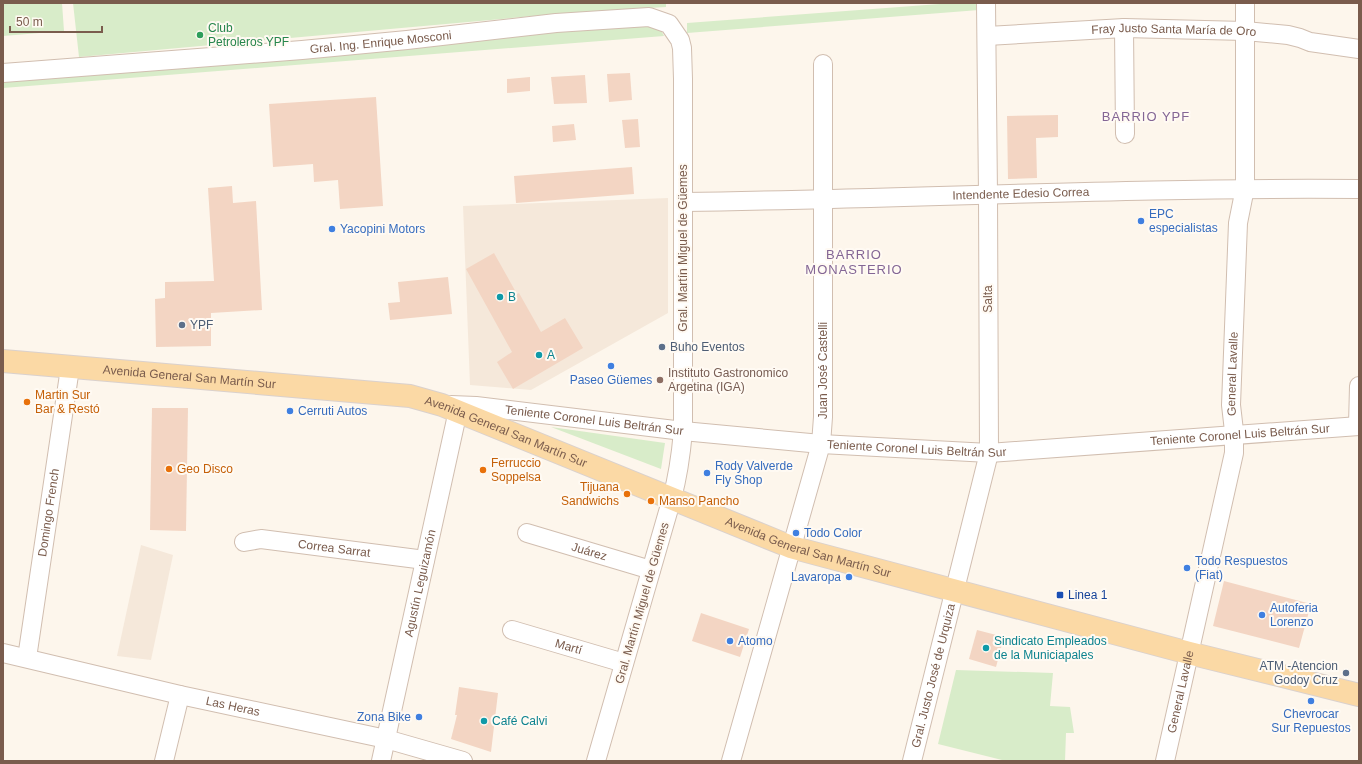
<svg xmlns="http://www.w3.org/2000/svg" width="1362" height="764" viewBox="0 0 1362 764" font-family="Arial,sans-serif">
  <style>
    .residential { fill: #f5e8da }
    .green { fill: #d8ecc9 }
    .building { fill: #f3d5c3 }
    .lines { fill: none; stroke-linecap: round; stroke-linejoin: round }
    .minor-casing { stroke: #d1beb0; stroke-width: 20 }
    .major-casing { stroke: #dad1cd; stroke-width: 24 }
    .minor { stroke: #fff; stroke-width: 18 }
    .major { stroke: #fbd9a5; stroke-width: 22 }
    .leisure-dot { fill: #2e9e5b; stroke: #fffaf3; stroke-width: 1.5 }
    .shop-dot { fill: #3f7fe0; stroke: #fffaf3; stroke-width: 1.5 }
    .culture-dot { fill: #0f9aa8; stroke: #fffaf3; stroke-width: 1.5 }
    .service-dot { fill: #5c6f8a; stroke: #fffaf3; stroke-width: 1.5 }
    .education-dot { fill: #8d6e63; stroke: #fffaf3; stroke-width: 1.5 }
    .food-dot { fill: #e8710a; stroke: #fffaf3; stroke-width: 1.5 }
    .transit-dot { fill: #1a4fb4; stroke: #fffaf3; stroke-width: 1.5 }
    .labels { text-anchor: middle; stroke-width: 4; stroke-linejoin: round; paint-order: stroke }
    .leisure-label { font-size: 12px; fill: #27864d; stroke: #fffaf3; text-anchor: start }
    .street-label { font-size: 12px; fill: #7a5c4d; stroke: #fffaf3 }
    .shop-label { font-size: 12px; fill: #366cbe; stroke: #fffaf3; text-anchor: start }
    .culture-label { font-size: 12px; fill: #0d838f; stroke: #fffaf3; text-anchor: start }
    .service-label { font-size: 12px; fill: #4e5e75; stroke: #fffaf3; text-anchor: start }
    .education-label { font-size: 12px; fill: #785e54; stroke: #fffaf3; text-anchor: start }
    .food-label { font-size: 12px; fill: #c56008; stroke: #fffaf3; text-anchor: start }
    .transit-label { font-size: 12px; fill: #164399; stroke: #fffaf3; text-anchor: start }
    .neighbourhood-label { font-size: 13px; letter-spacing: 1px; fill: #846695; stroke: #fffaf3 }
  </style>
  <rect width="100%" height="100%" fill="#fdf6ec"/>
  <g class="residential">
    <path d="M 668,198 L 668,313 L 531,390 L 470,385 L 463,206 Z"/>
    <path d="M 141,545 L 173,555 L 151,660 L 117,656 Z"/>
  </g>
  <g class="green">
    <path d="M 3,3 L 62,3 L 64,31 L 3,36 Z"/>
    <path d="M 73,3 L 666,3 L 666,7 L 567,13 L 79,57 Z"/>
    <path d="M 953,3 L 979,3 L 979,10 L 687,33 L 687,23 Z"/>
    <path d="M 644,25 L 661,30 L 664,36 L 3,88 L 3,78 L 548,31 Z"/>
    <path d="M 551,427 L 665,443 L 661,469 Z"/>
    <path d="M 956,670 L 1053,673 L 1050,706 L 1070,707 L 1074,733 L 1066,733 L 1065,761 L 1006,761 L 938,744 Z"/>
  </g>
  <g class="building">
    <path d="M 630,73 L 632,100 L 609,102 L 607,74 Z"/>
    <path d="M 585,75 L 587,103 L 554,104 L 551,77 Z"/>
    <path d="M 530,77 L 530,91 L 507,93 L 507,79 Z"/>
    <path d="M 376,97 L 383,206 L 340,209 L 338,180 L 314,182 L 313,164 L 273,167 L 269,104 Z"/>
    <path d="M 1058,115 L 1058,137 L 1036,138 L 1037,178 L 1008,179 L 1007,116 Z"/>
    <path d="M 638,119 L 640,147 L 625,148 L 622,120 Z"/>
    <path d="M 574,124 L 576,140 L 553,142 L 552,126 Z"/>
    <path d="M 632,167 L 634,194 L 516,203 L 514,176 Z"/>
    <path d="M 232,186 L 233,203 L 256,201 L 262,310 L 211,313 L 211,346 L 156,347 L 155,299 L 165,298 L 165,282 L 214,281 L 208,188 Z"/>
    <path d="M 494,253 L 517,294 L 519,293 L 541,332 L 565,318 L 583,348 L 513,389 L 497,362 L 512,352 L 466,269 Z"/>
    <path d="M 448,277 L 452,314 L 390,320 L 388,303 L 400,302 L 398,282 Z"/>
    <path d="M 152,408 L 188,408 L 186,531 L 150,530 Z"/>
    <path d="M 1224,581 L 1311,604 L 1299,648 L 1213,626 Z"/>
    <path d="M 701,613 L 749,629 L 740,657 L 692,641 Z"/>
    <path d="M 977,630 L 1004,637 L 996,667 L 969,659 Z"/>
    <path d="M 459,687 L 498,693 L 491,752 L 451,739 L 457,715 L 455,715 Z"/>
  </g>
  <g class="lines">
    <g class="minor-casing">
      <g id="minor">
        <path d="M 1124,28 L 1125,134"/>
        <path id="s1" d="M 987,36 L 1124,28 L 1245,31 L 1288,35 L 1300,38 L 1310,42 L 1359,49"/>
        <path id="s2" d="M 3,73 L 302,50 L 407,40 L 556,23 L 649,17 L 669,24 L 680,40 L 682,48 L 683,79 L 683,431 C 681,454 678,476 672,498 L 596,761"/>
        <path id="s3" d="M 684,202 C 909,199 1134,187 1359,189"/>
        <path id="s4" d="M 451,405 L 476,406 L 683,431 L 821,444 L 989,453 L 1359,426"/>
        <path d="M 1358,426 L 1359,386"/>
        <path id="s5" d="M 527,533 L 651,570"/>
        <path id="s6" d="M 244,542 L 261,539 L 425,560"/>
        <path id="s7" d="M 512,630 L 624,663"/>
        <path id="s8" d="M 3,653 L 180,695 L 386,739 L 463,761"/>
        <path id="s9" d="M 27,658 L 70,368"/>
        <path d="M 164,761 L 180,695"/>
        <path id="s10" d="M 381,761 L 459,406"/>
        <path id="s11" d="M 731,761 L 821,444 L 823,417 L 823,64"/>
        <path id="s12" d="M 912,761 L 989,453 L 988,195 L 986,3"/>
        <path id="s13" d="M 1165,761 L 1234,453 L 1234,431 L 1231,405 L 1238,223 L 1245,188 L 1245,3"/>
      </g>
    </g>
    <g class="major-casing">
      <g id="major">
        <path id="s14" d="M 3,361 L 410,396 L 442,405 L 791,547 L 1189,653 L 1359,695"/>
      </g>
    </g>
    <use href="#minor" class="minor"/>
    <use href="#major" class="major"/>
  </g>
  <circle class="leisure-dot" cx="200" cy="35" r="4"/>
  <g class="shop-dot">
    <circle cx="1141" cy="221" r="4"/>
    <circle cx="332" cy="229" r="4"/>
    <circle cx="611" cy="366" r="4"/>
    <circle cx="290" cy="411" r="4"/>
    <circle cx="707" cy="473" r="4"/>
    <circle cx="796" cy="533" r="4"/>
    <circle cx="1187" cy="568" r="4"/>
    <circle cx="849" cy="577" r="4"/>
    <circle cx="1262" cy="615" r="4"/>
    <circle cx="730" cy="641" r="4"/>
    <circle cx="1311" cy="701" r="4"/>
    <circle cx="419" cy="717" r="4"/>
  </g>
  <g class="culture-dot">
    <circle cx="500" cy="297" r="4"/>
    <circle cx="539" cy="355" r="4"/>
    <circle cx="986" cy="648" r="4"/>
    <circle cx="484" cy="721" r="4"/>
  </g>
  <g class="service-dot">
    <circle cx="182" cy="325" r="4"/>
    <circle cx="662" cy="347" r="4"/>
    <circle cx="1346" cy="673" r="4"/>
  </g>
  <circle class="education-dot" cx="660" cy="380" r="4"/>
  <g class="food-dot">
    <circle cx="27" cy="402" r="4"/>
    <circle cx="169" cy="469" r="4"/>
    <circle cx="483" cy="470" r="4"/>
    <circle cx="627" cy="494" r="4"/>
    <circle cx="651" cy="501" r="4"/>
  </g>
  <rect class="transit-dot" x="1056" y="591" width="8" height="8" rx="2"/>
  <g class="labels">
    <g class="leisure-label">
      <text x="208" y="32">Club<tspan x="208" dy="14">Petroleros YPF</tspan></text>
    </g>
    <g class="street-label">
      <text dy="4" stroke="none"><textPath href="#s1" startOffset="187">Fray Justo Santa María de Oro</textPath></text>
      <text dy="4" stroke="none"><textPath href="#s2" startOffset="379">Gral. Ing. Enrique Mosconi</textPath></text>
      <text dy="4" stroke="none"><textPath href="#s3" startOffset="337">Intendente Edesio Correa</textPath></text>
      <text transform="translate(683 248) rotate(-90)" y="4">Gral. Martín Miguel de Güemes</text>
      <text transform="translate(988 299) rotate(-90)" y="4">Salta</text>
      <text dy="4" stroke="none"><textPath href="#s11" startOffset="403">Juan José Castelli</textPath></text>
      <text dy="4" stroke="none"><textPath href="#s13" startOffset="395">General Lavalle</textPath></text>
      <text dy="4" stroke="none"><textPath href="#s14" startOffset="187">Avenida General San Martín Sur</textPath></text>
      <text dy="4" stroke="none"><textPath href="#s4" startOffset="144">Teniente Coronel Luis Beltrán Sur</textPath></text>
      <text dy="4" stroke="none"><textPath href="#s14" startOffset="511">Avenida General San Martín Sur</textPath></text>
      <text dy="4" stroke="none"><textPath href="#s4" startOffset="792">Teniente Coronel Luis Beltrán Sur</textPath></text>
      <text dy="4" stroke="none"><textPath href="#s4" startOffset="468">Teniente Coronel Luis Beltrán Sur</textPath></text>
      <text dy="4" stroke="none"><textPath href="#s9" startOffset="147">Domingo French</textPath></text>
      <text dy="4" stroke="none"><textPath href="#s14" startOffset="835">Avenida General San Martín Sur</textPath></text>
      <text dy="4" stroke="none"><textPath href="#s6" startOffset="91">Correa Sarrat</textPath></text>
      <text dy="4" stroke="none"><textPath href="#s5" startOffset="65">Juárez</textPath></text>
      <text dy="4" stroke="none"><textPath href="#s10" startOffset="182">Agustín Leguizamón</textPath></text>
      <text transform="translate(642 603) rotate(-74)" y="4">Gral. Martín Miguel de Güemes</text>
      <text dy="4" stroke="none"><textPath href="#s7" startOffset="59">Martí</textPath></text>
      <text dy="4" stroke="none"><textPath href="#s12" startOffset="88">Gral. Justo José de Urquiza</textPath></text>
      <text dy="4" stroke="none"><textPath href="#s13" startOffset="71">General Lavalle</textPath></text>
      <text dy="4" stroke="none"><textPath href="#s8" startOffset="236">Las Heras</textPath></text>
    </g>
    <g class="shop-label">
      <text x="1149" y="218">EPC<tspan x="1149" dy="14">especialistas</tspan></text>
      <text x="340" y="233">Yacopini Motors</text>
      <text x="611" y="384" text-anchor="middle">Paseo Güemes</text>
      <text x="298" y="415">Cerruti Autos</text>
      <text x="715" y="470">Rody Valverde<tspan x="715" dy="14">Fly Shop</tspan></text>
      <text x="804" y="537">Todo Color</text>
      <text x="1195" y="565">Todo Respuestos<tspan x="1195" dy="14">(Fiat)</tspan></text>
      <text x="841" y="581" text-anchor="end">Lavaropa</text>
      <text x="1270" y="612">Autoferia<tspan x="1270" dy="14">Lorenzo</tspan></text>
      <text x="738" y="645">Atomo</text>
      <text x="1311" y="718" text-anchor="middle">Chevrocar<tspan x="1311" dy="14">Sur Repuestos</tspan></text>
      <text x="411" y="721" text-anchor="end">Zona Bike</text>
    </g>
    <g class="culture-label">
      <text x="508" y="301">B</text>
      <text x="547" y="359">A</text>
      <text x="994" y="645">Sindicato Empleados<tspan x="994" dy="14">de la Municiapales</tspan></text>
      <text x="492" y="725">Café Calvi</text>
    </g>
    <g class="service-label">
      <text x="190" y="329">YPF</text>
      <text x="670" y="351">Buho Eventos</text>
      <text x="1338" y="670" text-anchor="end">ATM -Atencion<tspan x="1338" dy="14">Godoy Cruz</tspan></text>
    </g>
    <g class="education-label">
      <text x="668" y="377">Instituto Gastronomico<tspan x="668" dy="14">Argetina (IGA)</tspan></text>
    </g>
    <g class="food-label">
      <text x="35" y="399">Martin Sur<tspan x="35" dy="14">Bar &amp; Restó</tspan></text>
      <text x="491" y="467">Ferruccio<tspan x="491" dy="14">Soppelsa</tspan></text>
      <text x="177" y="473">Geo Disco</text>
      <text x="619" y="491" text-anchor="end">Tijuana<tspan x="619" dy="14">Sandwichs</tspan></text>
      <text x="659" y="505">Manso Pancho</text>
    </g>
    <g class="transit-label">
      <text x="1068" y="599">Linea 1</text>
    </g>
    <g class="neighbourhood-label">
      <text x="1146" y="121">BARRIO YPF</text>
      <text x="854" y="259">BARRIO<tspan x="854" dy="15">MONASTERIO</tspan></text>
    </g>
  </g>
  <rect width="1362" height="764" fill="none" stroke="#7a5c4d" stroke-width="8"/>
  <path d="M10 26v6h92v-6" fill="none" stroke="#7a5c4d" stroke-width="2"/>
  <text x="16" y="26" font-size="12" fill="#7a5c4d" stroke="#fffaf3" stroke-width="3" paint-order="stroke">50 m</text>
</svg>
